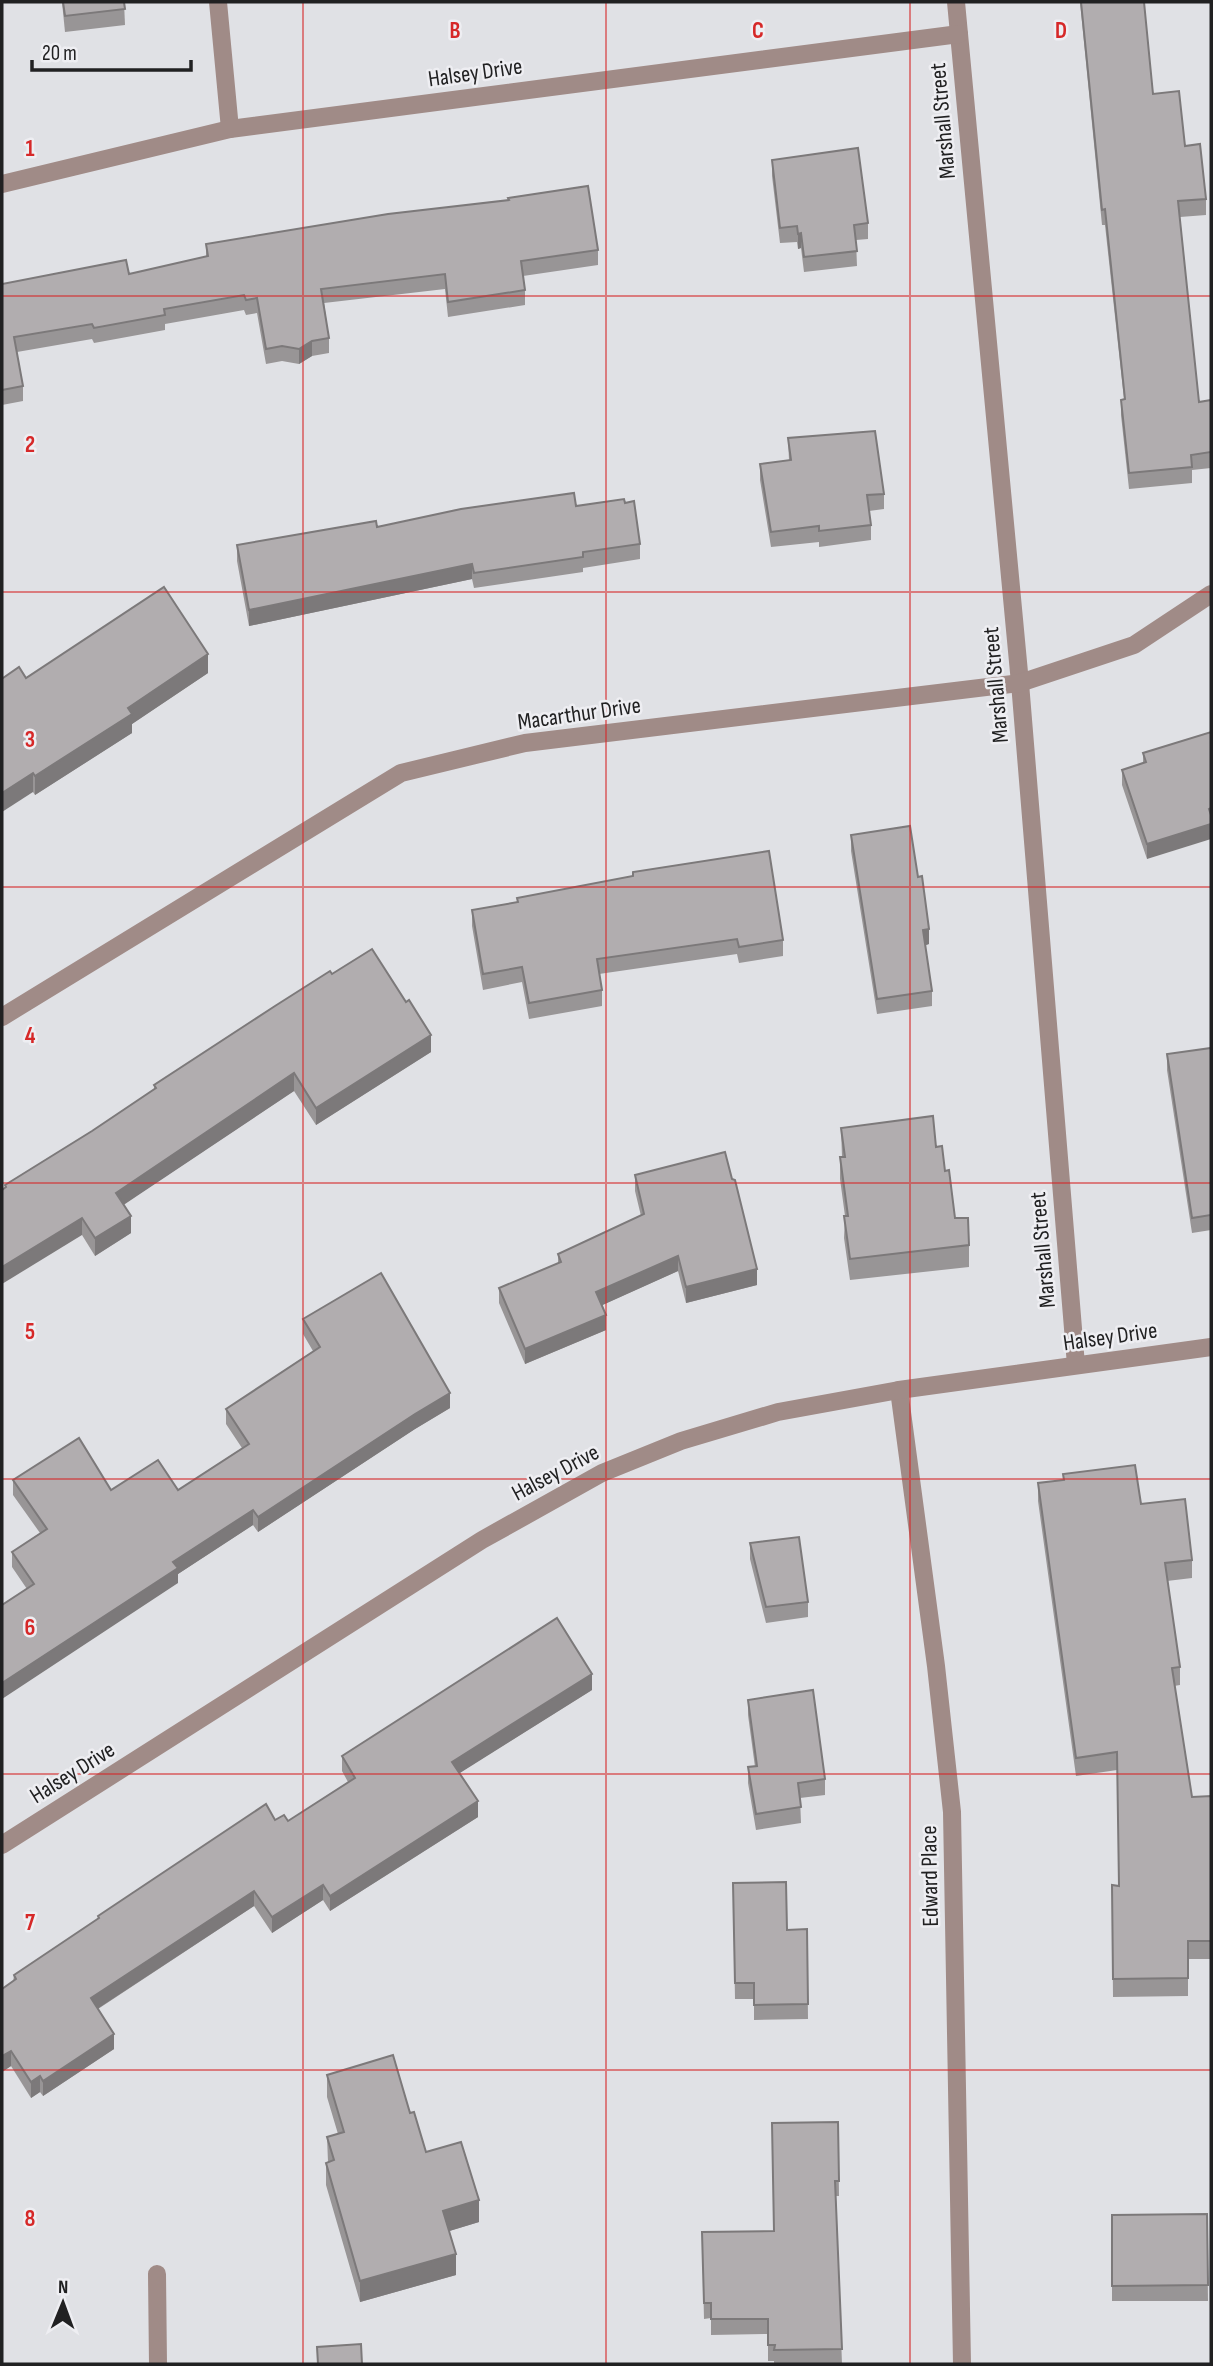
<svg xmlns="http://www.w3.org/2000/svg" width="1213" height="2366" viewBox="0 0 1213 2366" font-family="'Sofia Sans Condensed',sans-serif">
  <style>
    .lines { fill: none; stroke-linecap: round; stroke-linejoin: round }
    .minor { stroke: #a08b87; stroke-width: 18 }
    .wall { fill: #989596 }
    .shaded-wall { fill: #7c797a }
    .building { fill: #b1adaf; stroke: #7c797a; stroke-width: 2 }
    .grid { fill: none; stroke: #d62828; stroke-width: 2; stroke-opacity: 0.55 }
    .labels { text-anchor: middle; stroke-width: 5; stroke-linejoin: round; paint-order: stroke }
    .street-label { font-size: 23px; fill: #212122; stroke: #eeeef2 }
    .grid-label { font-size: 23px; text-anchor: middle; font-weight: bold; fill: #d62828; stroke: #eeeef2; stroke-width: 5; stroke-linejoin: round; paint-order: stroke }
  </style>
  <rect width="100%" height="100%" fill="#e0e1e5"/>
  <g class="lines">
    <g class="minor">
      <path d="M 218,2 L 230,129"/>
      <path d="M 956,2 L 1020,683 L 1076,1365"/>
      <path d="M 2,184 L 230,129 L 959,34"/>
      <path d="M 2,1017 L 401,773 L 525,743 L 1020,683 L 1134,645 L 1211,594"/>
      <path d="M 899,1390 L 936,1666 L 952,1812 L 962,2364"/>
      <path d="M 2,1845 L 482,1540 L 602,1473 L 681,1441 L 778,1412 L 899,1390 L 1211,1347"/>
      <path d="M 157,2274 L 158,2364"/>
    </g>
  </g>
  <g class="wall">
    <path d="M 62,2 L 124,2 L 125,25 L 65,32 Z"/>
    <path d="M 1080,2 L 1144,2 L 1153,94 L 1185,146 L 1206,199 L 1206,215 L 1180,217 L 1199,402 L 1211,400 L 1211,468 L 1192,470 L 1192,483 L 1129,489 L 1121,415 L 1121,400 L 1124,399 L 1105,225 L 1102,225 Z"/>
    <path d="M 772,160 L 868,223 L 868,239 L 856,240 L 857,266 L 804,272 L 801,248 L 798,249 L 797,242 L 780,243 L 772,176 Z"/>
    <path d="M 206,244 L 598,250 L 598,265 L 523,276 L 525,290 L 525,305 L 448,317 L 445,289 L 324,303 L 329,338 L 329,353 L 312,356 L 299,364 L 282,361 L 266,364 L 257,313 L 246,315 L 244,310 L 165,324 L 165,330 L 94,343 L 92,339 L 17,352 L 23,386 L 23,401 L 2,405 L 2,284 L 129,274 L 206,257 Z"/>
    <path d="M 788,438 L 884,494 L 884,509 L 869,511 L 871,525 L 871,540 L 819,547 L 819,542 L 771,547 L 760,480 L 760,464 L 789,460 Z"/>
    <path d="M 576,506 L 640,544 L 640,559 L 583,568 L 583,572 L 474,588 L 472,579 L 249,626 L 237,561 L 237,545 L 377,527 Z"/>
    <path d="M 208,673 L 132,724 L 132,733 L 35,795 L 33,792 L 26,678 Z"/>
    <path d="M 1211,732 L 1147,859 L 1122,785 L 1122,770 L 1143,763 L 1143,753 Z"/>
    <path d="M 851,835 L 918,877 L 929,944 L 925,945 L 932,991 L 932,1006 L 877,1014 L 851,851 Z"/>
    <path d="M 517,898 L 783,940 L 783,956 L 739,963 L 737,954 L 599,974 L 602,990 L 602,1006 L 529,1019 L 522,982 L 483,990 L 472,926 L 472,910 L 517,902 Z"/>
    <path d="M 332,974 L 431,1052 L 316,1125 L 294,1091 L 124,1204 L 131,1233 L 95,1256 L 82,1235 L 5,1188 L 5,1185 L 92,1131 L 154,1089 L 154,1085 Z"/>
    <path d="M 1211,1048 L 1211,1230 L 1192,1233 L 1167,1070 L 1167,1054 Z"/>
    <path d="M 841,1128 L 936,1147 L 945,1171 L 955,1218 L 969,1245 L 969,1267 L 850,1280 L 844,1238 L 845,1216 L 840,1179 L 840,1157 L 842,1157 Z"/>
    <path d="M 635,1175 L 757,1285 L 686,1303 L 678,1271 L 602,1305 L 606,1330 L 525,1364 L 499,1303 L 499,1288 L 558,1264 L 558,1254 L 641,1216 L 635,1191 Z"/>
    <path d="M 303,1319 L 450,1408 L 415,1429 L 258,1532 L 253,1525 L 178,1574 L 178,1583 L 27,1589 L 12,1567 L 12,1552 L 40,1533 L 13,1495 L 13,1480 L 111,1490 L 178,1490 L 242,1448 L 226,1424 L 226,1409 L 313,1351 L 303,1334 Z"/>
    <path d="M 1038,1483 L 1141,1504 L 1192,1560 L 1192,1578 L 1167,1581 L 1180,1667 L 1180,1685 L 1174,1686 L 1192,1797 L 1211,1796 L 1211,1959 L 1188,1959 L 1188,1996 L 1113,1997 L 1112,1885 L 1119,1886 L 1117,1770 L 1076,1776 L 1038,1501 Z"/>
    <path d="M 750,1543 L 808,1602 L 808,1617 L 766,1623 L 750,1559 Z"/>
    <path d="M 592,1690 L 459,1773 L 478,1817 L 330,1911 L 323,1900 L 272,1933 L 254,1906 L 98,2009 L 114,2049 L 43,2096 L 40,2092 L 31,2098 L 11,2066 L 2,2072 L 14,1975 L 275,1820 L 288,1821 L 348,1782 L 342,1771 L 342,1756 Z"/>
    <path d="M 748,1700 L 825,1779 L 825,1795 L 800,1798 L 801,1823 L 756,1830 L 748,1783 L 748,1767 L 755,1767 L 748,1715 Z"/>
    <path d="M 733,1883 L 787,1930 L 807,1929 L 808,2019 L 754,2020 L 754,1999 L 735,1999 Z"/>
    <path d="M 327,2075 L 410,2113 L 426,2152 L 479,2222 L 449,2231 L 456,2275 L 360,2302 L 326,2185 L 326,2163 L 328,2162 L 327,2137 L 338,2134 L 327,2097 Z"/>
    <path d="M 838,2122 L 839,2196 L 836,2196 L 842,2364 L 774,2364 L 774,2361 L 768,2361 L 768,2334 L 711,2335 L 711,2318 L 704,2319 L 702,2232 L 774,2231 Z"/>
    <path d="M 1207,2214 L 1208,2301 L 1112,2301 L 1112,2215 Z"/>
  </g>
  <g class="shaded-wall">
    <path d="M 801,233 L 801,248 L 798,249 L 798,234 Z"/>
    <path d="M 312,341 L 312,356 L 299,364 L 299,349 Z"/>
    <path d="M 472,564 L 472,579 L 249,626 L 249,610 Z"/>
    <path d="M 208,654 L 208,673 L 132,724 L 132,733 L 35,795 L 35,776 L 128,708 Z"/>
    <path d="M 33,773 L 33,792 L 2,812 L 2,793 Z"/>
    <path d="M 1211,824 L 1211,839 L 1147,859 L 1147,844 Z"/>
    <path d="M 929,929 L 929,944 L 923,946 L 923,930 Z"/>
    <path d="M 431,1035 L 431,1052 L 316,1125 L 316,1108 Z"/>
    <path d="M 294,1073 L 294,1091 L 116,1210 L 116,1193 Z"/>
    <path d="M 131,1216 L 131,1233 L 95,1256 L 95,1238 Z"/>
    <path d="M 82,1218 L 82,1235 L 2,1284 L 2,1267 Z"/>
    <path d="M 678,1256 L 678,1271 L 596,1308 L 596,1292 Z"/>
    <path d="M 757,1269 L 757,1285 L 686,1303 L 686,1287 Z"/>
    <path d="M 606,1315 L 606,1330 L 525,1364 L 525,1349 Z"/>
    <path d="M 450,1393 L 450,1408 L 415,1429 L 258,1532 L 258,1517 L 415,1414 Z"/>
    <path d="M 253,1510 L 253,1525 L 178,1574 L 178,1583 L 2,1699 L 2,1683 L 173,1562 Z"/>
    <path d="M 592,1674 L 592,1690 L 452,1778 L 452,1762 Z"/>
    <path d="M 478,1801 L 478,1817 L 330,1911 L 330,1896 Z"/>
    <path d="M 323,1885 L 323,1900 L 272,1933 L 272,1917 Z"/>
    <path d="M 254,1891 L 254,1906 L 91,2013 L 91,1998 Z"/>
    <path d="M 114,2034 L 114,2049 L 43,2096 L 43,2081 Z"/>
    <path d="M 11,2051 L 11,2066 L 2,2072 L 2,2056 Z"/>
    <path d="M 40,2076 L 40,2092 L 31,2098 L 31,2082 Z"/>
    <path d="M 479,2200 L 479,2222 L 443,2233 L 443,2211 Z"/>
    <path d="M 456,2254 L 456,2275 L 360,2302 L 360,2281 Z"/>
  </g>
  <g class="building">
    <path d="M 63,2 L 124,2 L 125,9 L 65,16 Z"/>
    <path d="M 1081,2 L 1144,2 L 1153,94 L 1179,91 L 1185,146 L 1200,144 L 1206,199 L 1178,201 L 1199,402 L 1211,400 L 1211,452 L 1191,455 L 1192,467 L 1129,473 L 1121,400 L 1125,399 L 1105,209 L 1102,210 Z"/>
    <path d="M 858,148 L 868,223 L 854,225 L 857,251 L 804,257 L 801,233 L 798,234 L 797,226 L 780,228 L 772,160 Z"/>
    <path d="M 588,186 L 598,250 L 521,261 L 525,290 L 448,302 L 445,274 L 321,289 L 329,338 L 312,341 L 299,349 L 282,346 L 266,349 L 257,298 L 246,300 L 244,295 L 164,309 L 165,315 L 94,328 L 92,324 L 14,337 L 23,386 L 2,390 L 2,284 L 126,260 L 129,274 L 208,256 L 206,244 L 388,214 L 509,200 L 508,198 Z"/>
    <path d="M 875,431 L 884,494 L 867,495 L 871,525 L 819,531 L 819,526 L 771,532 L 760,464 L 791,460 L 788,438 Z"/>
    <path d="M 574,493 L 576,506 L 624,499 L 625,503 L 634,501 L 640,544 L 583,552 L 583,557 L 474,573 L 472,564 L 249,610 L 237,545 L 376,521 L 377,527 L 461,509 Z"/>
    <path d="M 164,587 L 208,654 L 128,708 L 132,714 L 35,776 L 33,773 L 2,793 L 2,677 L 3,678 L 19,667 L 26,678 Z"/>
    <path d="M 1211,732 L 1211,808 L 1209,809 L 1211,815 L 1211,824 L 1147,844 L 1122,770 L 1146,762 L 1143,753 Z"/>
    <path d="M 910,826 L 918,877 L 922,876 L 929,929 L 923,930 L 932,991 L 877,999 L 851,835 Z"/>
    <path d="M 769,851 L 783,940 L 739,947 L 737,939 L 597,959 L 602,990 L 529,1003 L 522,967 L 483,974 L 472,910 L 518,902 L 517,898 L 633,876 L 633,872 Z"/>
    <path d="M 372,949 L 406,1002 L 409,1000 L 431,1035 L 316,1108 L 294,1073 L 116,1193 L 131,1216 L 95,1238 L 82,1218 L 2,1267 L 2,1190 L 6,1187 L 5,1185 L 92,1131 L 156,1088 L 154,1085 L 275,1006 L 330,971 L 332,974 Z"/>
    <path d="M 1211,1048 L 1211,1215 L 1192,1218 L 1167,1054 Z"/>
    <path d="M 933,1116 L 936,1147 L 942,1146 L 945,1171 L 949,1170 L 955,1218 L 968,1218 L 969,1245 L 850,1259 L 844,1216 L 848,1216 L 840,1157 L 845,1157 L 841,1128 Z"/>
    <path d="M 725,1152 L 732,1179 L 735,1180 L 757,1269 L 686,1287 L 678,1256 L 596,1292 L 606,1315 L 525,1349 L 499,1288 L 561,1262 L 558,1254 L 644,1214 L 635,1175 Z"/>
    <path d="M 381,1273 L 450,1393 L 415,1414 L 258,1517 L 253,1510 L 173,1562 L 178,1568 L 2,1683 L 2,1605 L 34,1584 L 12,1552 L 47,1529 L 13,1480 L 79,1438 L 111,1490 L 158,1460 L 178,1490 L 249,1444 L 226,1409 L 320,1347 L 303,1319 Z"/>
    <path d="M 1135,1465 L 1141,1504 L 1185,1499 L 1192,1560 L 1165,1563 L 1180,1667 L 1172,1668 L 1192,1797 L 1211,1796 L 1211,1941 L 1188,1941 L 1188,1978 L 1113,1979 L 1112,1885 L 1119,1886 L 1117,1752 L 1076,1758 L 1038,1483 L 1064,1480 L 1063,1474 Z"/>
    <path d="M 799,1537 L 808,1602 L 766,1607 L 750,1543 Z"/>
    <path d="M 557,1618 L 592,1674 L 452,1762 L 478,1801 L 330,1896 L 323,1885 L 272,1917 L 254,1891 L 91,1998 L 114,2034 L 43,2081 L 40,2076 L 31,2082 L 11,2051 L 2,2056 L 2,1989 L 16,1979 L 14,1975 L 99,1918 L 98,1916 L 266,1804 L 275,1820 L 284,1815 L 288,1821 L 355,1778 L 342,1756 Z"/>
    <path d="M 813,1690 L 825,1779 L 798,1783 L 801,1807 L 756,1814 L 748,1767 L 757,1766 L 748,1700 Z"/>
    <path d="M 786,1882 L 787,1930 L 807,1929 L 808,2004 L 754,2005 L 754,1983 L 735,1983 L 733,1883 Z"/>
    <path d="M 393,2055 L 410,2113 L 414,2112 L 426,2152 L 461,2142 L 479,2200 L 443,2211 L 456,2254 L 360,2281 L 326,2163 L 334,2160 L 327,2137 L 344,2132 L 327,2075 Z"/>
    <path d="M 838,2122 L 839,2181 L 835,2181 L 842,2349 L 774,2350 L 775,2345 L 768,2345 L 768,2319 L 711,2319 L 711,2303 L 704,2303 L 702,2232 L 774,2231 L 772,2123 Z"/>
    <path d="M 1207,2214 L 1208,2285 L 1112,2286 L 1112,2215 Z"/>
    <path d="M 361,2344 L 362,2364 L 318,2364 L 317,2347 Z"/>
  </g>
  <path class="grid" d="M 303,2 L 303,2364M 606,2 L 606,2364M 910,2 L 910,2364M 2,296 L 1211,296M 2,592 L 1211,592M 2,887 L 1211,887M 2,1183 L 1211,1183M 2,1479 L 1211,1479M 2,1774 L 1211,1774M 2,2070 L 1211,2070"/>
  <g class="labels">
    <g class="street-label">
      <text transform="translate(475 72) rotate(-8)" y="8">Halsey Drive</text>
      <text transform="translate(942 121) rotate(-95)" y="8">Marshall Street</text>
      <text transform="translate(995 685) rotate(-95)" y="8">Marshall Street</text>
      <text transform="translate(579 713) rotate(-8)" y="8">Macarthur Drive</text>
      <text transform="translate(1042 1250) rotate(-95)" y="8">Marshall Street</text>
      <text transform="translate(1110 1336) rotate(-8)" y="8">Halsey Drive</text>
      <text transform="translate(555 1472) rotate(-28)" y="8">Halsey Drive</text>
      <text transform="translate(72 1772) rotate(-32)" y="8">Halsey Drive</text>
      <text transform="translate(929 1876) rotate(-91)" y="8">Edward Place</text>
    </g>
  </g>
  <g class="grid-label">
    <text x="455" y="38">B</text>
    <text x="758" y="38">C</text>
    <text x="1061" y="38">D</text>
    <text x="30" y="156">1</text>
    <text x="30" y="452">2</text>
    <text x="30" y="747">3</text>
    <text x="30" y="1043">4</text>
    <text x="30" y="1339">5</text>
    <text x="30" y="1635">6</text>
    <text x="30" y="1930">7</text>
    <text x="30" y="2226">8</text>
  </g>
  <rect width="1213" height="2366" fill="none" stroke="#212122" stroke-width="7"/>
  <g transform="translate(63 2303) rotate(1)" stroke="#eeeef2" stroke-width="5" paint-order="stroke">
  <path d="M0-5L12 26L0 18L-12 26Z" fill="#212122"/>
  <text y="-10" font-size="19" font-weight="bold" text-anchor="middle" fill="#212122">N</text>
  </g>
  <path d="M32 60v10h159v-10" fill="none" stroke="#212122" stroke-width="3.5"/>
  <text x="42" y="60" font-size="21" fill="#212122" stroke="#eeeef2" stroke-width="5" paint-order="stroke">20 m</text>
</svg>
